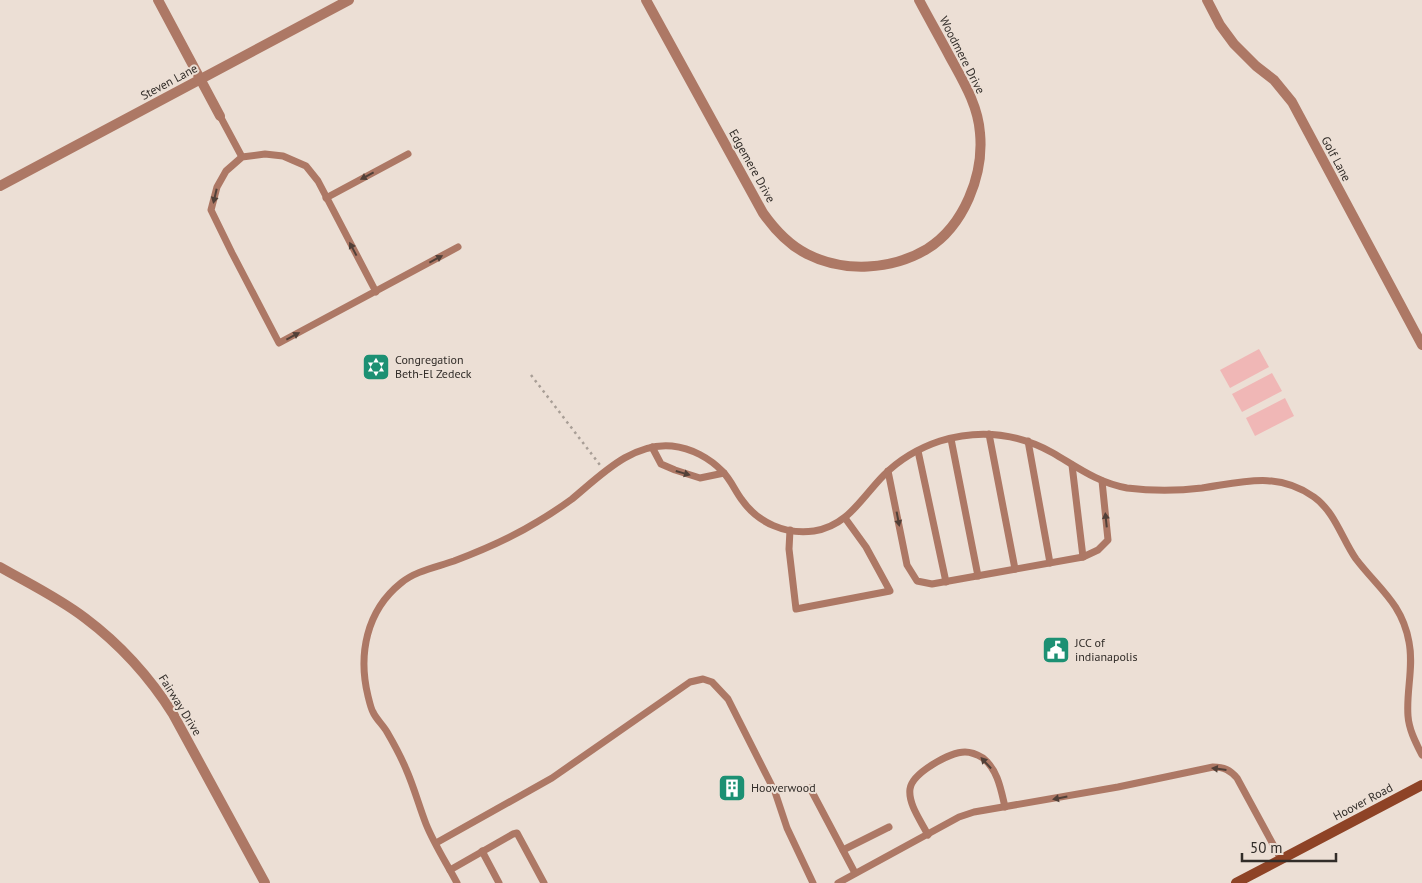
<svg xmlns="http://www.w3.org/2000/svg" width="1422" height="883" viewBox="0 0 1422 883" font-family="'PT Sans',sans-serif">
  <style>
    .green { fill: #f0b7b6 }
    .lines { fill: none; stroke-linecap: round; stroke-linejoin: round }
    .path { stroke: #a89e96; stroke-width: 2.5; stroke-dasharray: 2.5 4; stroke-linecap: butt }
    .lane { stroke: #ad7865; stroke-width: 7 }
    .street { stroke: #ad7865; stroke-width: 10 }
    .secondary { stroke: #8e4326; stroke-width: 10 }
    .oneway { fill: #514038 }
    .labels { text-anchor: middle; stroke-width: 4; stroke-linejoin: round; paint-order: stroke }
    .street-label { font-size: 12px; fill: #322d29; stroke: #ecdfd5 }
    .poi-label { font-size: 12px; fill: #322d29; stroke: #ecdfd5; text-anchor: start }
  </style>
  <rect width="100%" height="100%" fill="#ecdfd5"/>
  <g class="green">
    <path d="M 1259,349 L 1269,367 L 1230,388 L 1220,370 Z"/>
    <path d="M 1272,373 L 1282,391 L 1242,412 L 1232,394 Z"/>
    <path d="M 1285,398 L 1294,416 L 1255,436 L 1246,418 Z"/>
  </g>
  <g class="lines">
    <path class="path" d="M 531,375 L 600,465"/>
    <g class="lane">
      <path d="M 220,116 L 242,157"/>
      <path d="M 326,198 L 408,154"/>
      <path d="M 376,292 L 318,181 L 306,166 L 283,156 L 265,154 L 242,157 L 226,171 L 217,187 L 211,210 L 232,253 L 279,343 L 458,247"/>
      <path d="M 989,434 L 1015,569"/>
      <path d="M 951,439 L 978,576"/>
      <path d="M 1028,441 L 1050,563"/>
      <path d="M 652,447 L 661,464 L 675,470 L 700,478 L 724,473"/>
      <path d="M 918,451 L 946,582"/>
      <path d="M 1072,465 L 1083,557"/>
      <path d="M 888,471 L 907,565 L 917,581 L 932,584 L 1083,557 L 1098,550 L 1108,540 L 1102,481"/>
      <path d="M 790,530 L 789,549 L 796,609 L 890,591 L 866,547 L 845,518"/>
      <path d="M 810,788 L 855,873"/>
      <path d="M 928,835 C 921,821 908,804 910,789 C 912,773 950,752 965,752 C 972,752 978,755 983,758 C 998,770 1001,790 1005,807"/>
      <path d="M 436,843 L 552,778 L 690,682 L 703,679 L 712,682 L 728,699 L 775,792 L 787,828 L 813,883"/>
      <path d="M 843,850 L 889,827"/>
      <path d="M 482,851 L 499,883"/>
      <path d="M 450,870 L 513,834 L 517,833 L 544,883"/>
      <path d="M 457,883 C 447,864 434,844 426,824 C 419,806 414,787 406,769 C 401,757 394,744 387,732 C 383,725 376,719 373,712 C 371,709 369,700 368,696 C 358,655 366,611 401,583 C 415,571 437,567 454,561 C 483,550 511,538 537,522 C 549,515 561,507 572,499 C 600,476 632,442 672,446 C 691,448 710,458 723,472 C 731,480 735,491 742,500 C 758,523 786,535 814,531 C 848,526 862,497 884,475 C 900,459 919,448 940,441 C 979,429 1017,433 1053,453 C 1077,467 1098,483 1127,488 C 1152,491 1177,491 1202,488 C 1243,482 1277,471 1314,497 C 1335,512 1342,539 1356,559 C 1378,588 1402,603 1409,642 C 1414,667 1406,691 1408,716 C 1409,730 1416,743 1422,755"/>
      <path d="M 838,883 L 959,817 L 974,812 L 1118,787 L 1213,767 C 1224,767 1230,770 1237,778 L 1281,859"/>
    </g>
    <g class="street">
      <path d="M 158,0 L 220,116"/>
      <path d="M 646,0 L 763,213 C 775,230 789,245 807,254 C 844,273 892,270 927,249 C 964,226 984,175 980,133 C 978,105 963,81 950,57 C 940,38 929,19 919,0"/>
      <path d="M 1207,0 L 1220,25 L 1234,44 L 1256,66 L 1274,80 L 1292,102 L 1422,345"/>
      <path d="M 0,186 L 349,0"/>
      <path d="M 0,567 C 28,583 59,598 85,618 C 121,645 149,676 173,714 L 265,883"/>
    </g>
    <path class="secondary" d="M 1236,883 L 1422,785"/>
  </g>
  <defs><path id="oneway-solid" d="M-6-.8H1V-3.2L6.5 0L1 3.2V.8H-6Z" transform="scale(1.25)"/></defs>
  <g class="oneway">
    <use href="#oneway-solid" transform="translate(367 176) rotate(152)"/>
    <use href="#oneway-solid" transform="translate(215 196) rotate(103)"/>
    <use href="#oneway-solid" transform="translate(353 249) rotate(-118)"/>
    <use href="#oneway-solid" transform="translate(436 259) rotate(-28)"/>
    <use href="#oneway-solid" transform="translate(293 336) rotate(-28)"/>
    <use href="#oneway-solid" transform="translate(683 473) rotate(16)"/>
    <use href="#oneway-solid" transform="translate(898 519) rotate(79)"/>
    <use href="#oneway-solid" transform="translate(1106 520) rotate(-96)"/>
    <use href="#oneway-solid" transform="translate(986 763) rotate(-133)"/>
    <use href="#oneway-solid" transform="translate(1219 769) rotate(-173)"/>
    <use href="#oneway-solid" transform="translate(1060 798) rotate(169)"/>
  </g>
  <defs>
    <g id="synagogue-square" transform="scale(1.4375)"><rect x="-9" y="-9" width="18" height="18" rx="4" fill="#1c9073" stroke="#ecdfd5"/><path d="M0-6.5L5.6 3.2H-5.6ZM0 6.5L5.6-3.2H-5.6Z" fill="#fff"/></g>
    <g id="civic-square" transform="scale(1.4375)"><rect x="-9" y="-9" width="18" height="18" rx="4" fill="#1c9073" stroke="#ecdfd5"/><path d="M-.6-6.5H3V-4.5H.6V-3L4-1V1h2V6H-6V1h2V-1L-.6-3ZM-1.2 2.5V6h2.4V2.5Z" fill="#fff"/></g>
    <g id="building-square" transform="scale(1.4375)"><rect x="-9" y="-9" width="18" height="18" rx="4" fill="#1c9073" stroke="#ecdfd5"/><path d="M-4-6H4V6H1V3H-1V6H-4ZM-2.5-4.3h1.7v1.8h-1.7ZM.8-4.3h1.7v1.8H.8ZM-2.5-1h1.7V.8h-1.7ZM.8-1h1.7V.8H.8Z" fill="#fff"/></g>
  </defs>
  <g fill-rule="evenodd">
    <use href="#synagogue-square" x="376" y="367"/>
    <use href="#civic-square" x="1056" y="650"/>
    <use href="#building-square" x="732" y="788"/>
  </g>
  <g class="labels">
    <g class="street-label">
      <text transform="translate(962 55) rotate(63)" y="4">Woodmere Drive</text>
      <text transform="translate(169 82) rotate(-28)" y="4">Steven Lane</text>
      <text transform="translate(1336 159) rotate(62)" y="4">Golf Lane</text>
      <text transform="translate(752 166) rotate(61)" y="4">Edgemere Drive</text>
      <text transform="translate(180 705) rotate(58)" y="4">Fairway Drive</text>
      <text transform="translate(1363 802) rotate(-28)" y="4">Hoover Road</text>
    </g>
    <g class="poi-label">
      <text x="395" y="364">Congregation<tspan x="395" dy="14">Beth-El Zedeck</tspan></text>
      <text x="1075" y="647">JCC of<tspan x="1075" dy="14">indianapolis</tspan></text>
      <text x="751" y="792">Hooverwood</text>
    </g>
  </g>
  <path d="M1242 853v8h94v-8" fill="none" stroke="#322d29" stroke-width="2.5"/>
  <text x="1250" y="853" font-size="15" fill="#322d29" stroke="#ecdfd5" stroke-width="4" paint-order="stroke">50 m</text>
</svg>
